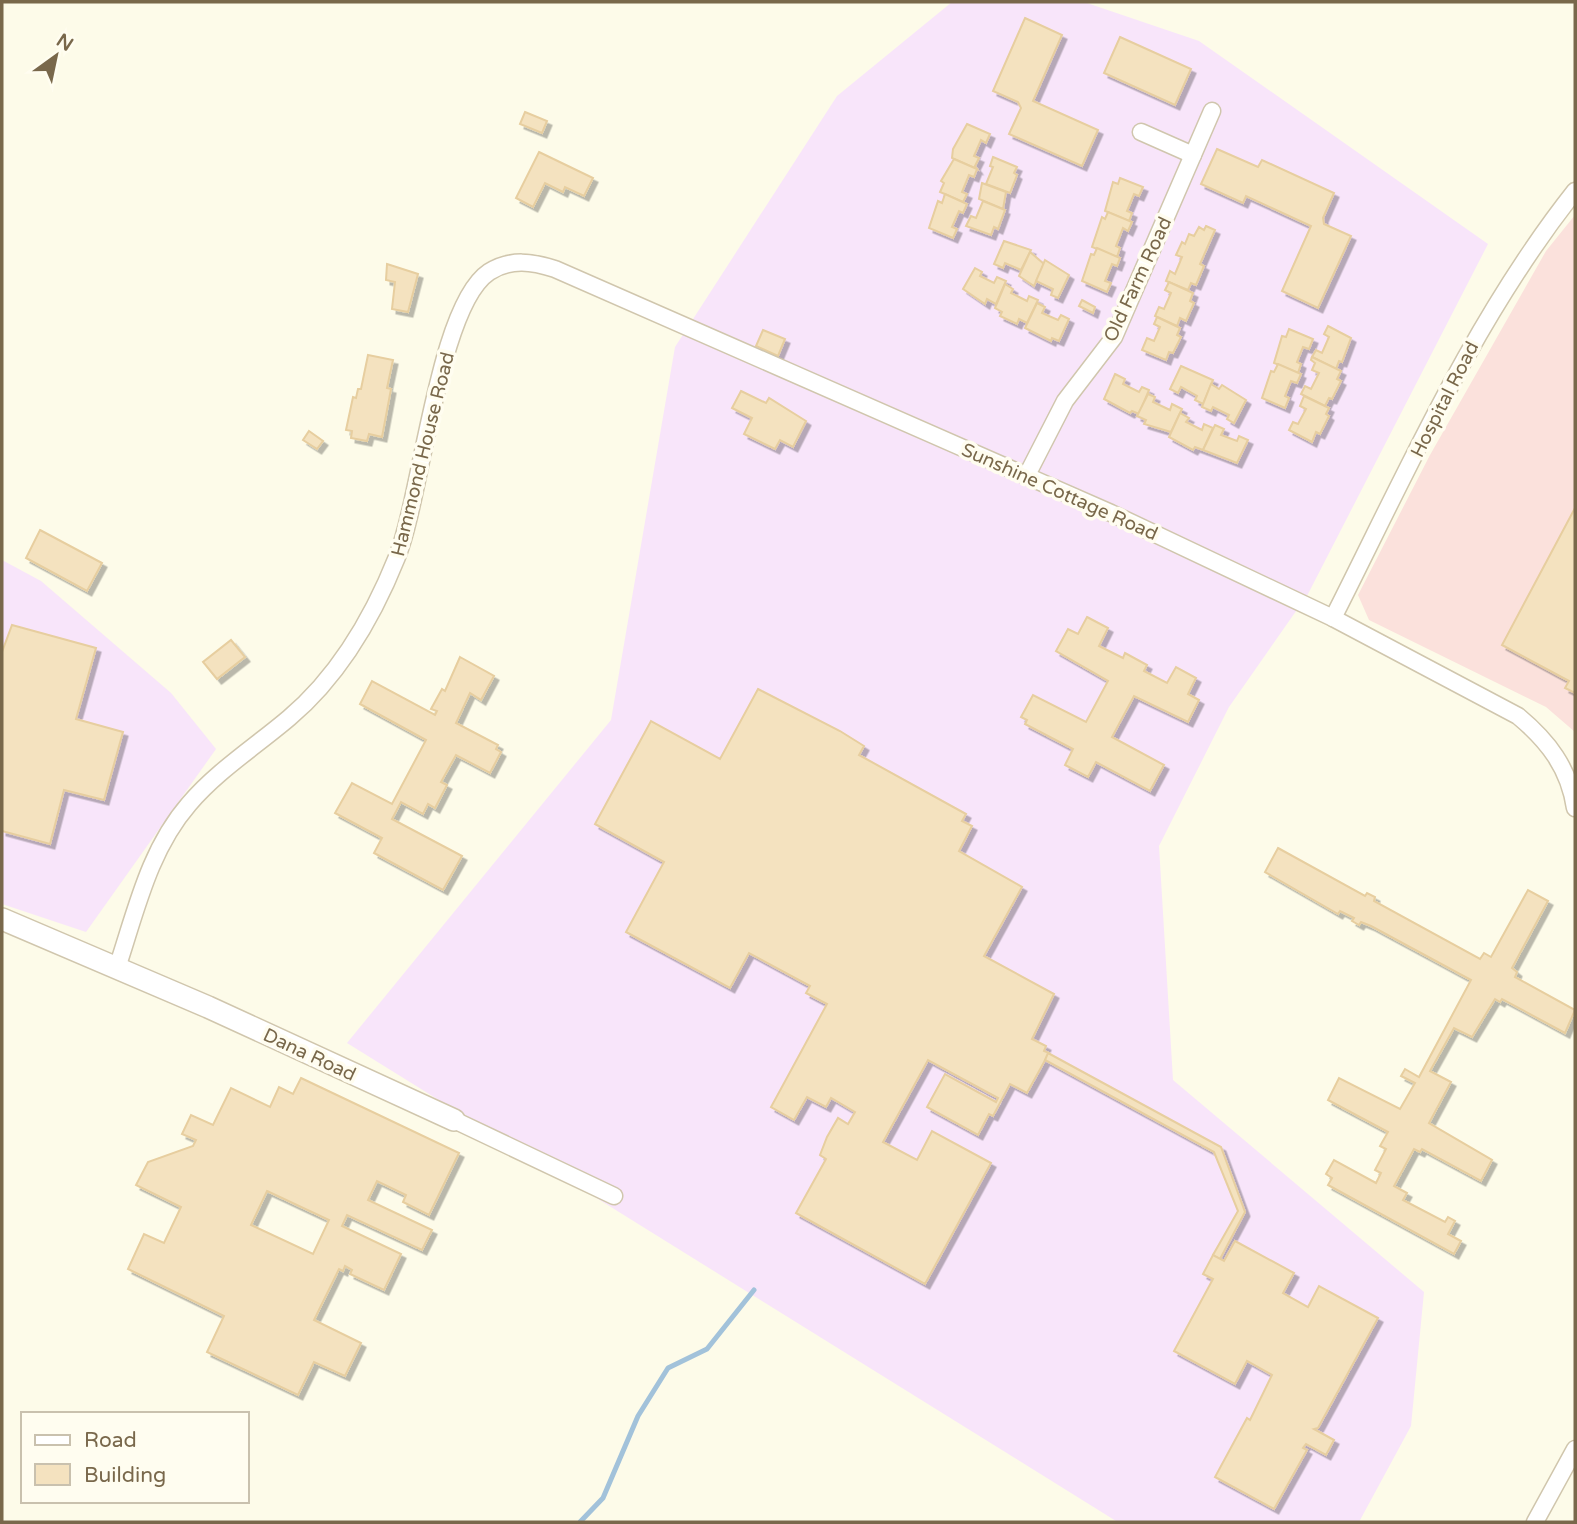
<svg xmlns="http://www.w3.org/2000/svg" width="1577" height="1524" viewBox="0 0 1577 1524" font-family="'Varela Round',sans-serif">
  <style>
    .education { fill: #f8e5fa }
    .medical { fill: #fbe1dc }
    .lines { fill: none; stroke-linecap: round; stroke-linejoin: round }
    .stream { stroke: #a2c2da; stroke-width: 5 }
    .building { fill: #f4e2bf; stroke: #e7ce9f; stroke-width: 2; fill-rule: evenodd; filter: url(#shadow) }
    .minor-casing { stroke: #d0c6ad; stroke-width: 19 }
    .tertiary-casing { stroke: #d0c6ad; stroke-width: 24 }
    .minor { stroke: #fff; stroke-width: 16 }
    .tertiary { stroke: #fff; stroke-width: 21 }
    .labels { text-anchor: middle; stroke-width: 7; stroke-linejoin: round; paint-order: stroke }
    .street-label { font-size: 19px; fill: #79684b; stroke: #fffdf0 }
  </style>
  <defs>
    <filter id="shadow"><feDropShadow dx="4.5" dy="4.5" stdDeviation="0" flood-color="#0004"/></filter>
  </defs>
  <rect width="100%" height="100%" fill="#fdfbe9"/>
  <g class="education">
    <path d="M 952,2 L 1084,2 L 1199,41 L 1488,244 L 1308,594 L 1229,707 L 1159,846 L 1173,1080 L 1424,1292 L 1411,1426 L 1359,1522 L 1116,1521 L 347,1043 L 611,720 L 675,347 L 837,96 Z"/>
    <path d="M 2,560 L 41,581 L 171,693 L 216,749 L 86,932 L 2,904 Z"/>
  </g>
  <path class="medical" d="M 1575,215 L 1575,732 L 1546,707 L 1369,620 L 1358,595 L 1430,455 L 1546,251 Z"/>
  <g class="lines">
    <path class="stream" d="M 580,1522 L 603,1498 L 638,1416 L 668,1368 L 707,1349 L 754,1290"/>
  </g>
  <g class="building">
    <path d="M 1025,18 L 1062,35 L 1033,101 L 1098,130 L 1082,166 L 1009,134 L 1021,108 L 1018,102 L 993,91 Z"/>
    <path d="M 1120,37 L 1191,69 L 1175,105 L 1104,73 Z"/>
    <path d="M 525,112 L 547,121 L 542,133 L 520,124 Z"/>
    <path d="M 967,124 L 990,134 L 986,143 L 981,140 L 974,156 L 979,158 L 975,166 L 977,169 L 952,158 L 953,149 Z"/>
    <path d="M 1217,149 L 1258,167 L 1262,160 L 1334,193 L 1323,218 L 1324,224 L 1351,236 L 1318,308 L 1282,291 L 1311,226 L 1246,196 L 1243,203 L 1201,184 Z"/>
    <path d="M 539,152 L 593,178 L 584,196 L 565,187 L 563,192 L 545,183 L 533,207 L 516,198 Z"/>
    <path d="M 993,157 L 1017,167 L 1014,173 L 1017,175 L 1010,193 L 986,184 L 993,167 L 990,166 Z"/>
    <path d="M 954,159 L 977,169 L 974,177 L 969,175 L 962,192 L 967,194 L 963,202 L 940,192 L 944,183 L 941,181 Z"/>
    <path d="M 1120,178 L 1143,187 L 1139,196 L 1134,194 L 1127,211 L 1132,213 L 1129,221 L 1105,211 L 1113,182 L 1118,184 Z"/>
    <path d="M 982,183 L 1006,192 L 1003,209 L 979,199 Z"/>
    <path d="M 945,194 L 967,204 L 963,213 L 959,211 L 952,227 L 957,229 L 953,238 L 929,228 L 938,201 L 942,203 Z"/>
    <path d="M 983,201 L 1005,210 L 998,229 L 994,227 L 991,235 L 966,226 L 971,216 L 976,218 Z"/>
    <path d="M 1108,212 L 1132,222 L 1128,231 L 1123,228 L 1116,246 L 1120,248 L 1117,257 L 1092,247 L 1102,217 L 1105,219 Z"/>
    <path d="M 1206,226 L 1215,230 L 1200,264 L 1204,266 L 1196,285 L 1191,283 L 1188,290 L 1166,281 L 1170,271 L 1175,274 L 1182,257 L 1176,255 L 1182,242 L 1185,244 L 1189,234 L 1194,236 L 1199,227 L 1204,230 Z"/>
    <path d="M 1004,241 L 1031,250 L 1021,270 L 1005,263 L 1003,268 L 994,264 Z"/>
    <path d="M 1097,248 L 1120,258 L 1117,266 L 1112,264 L 1105,281 L 1111,283 L 1107,292 L 1082,281 L 1091,254 L 1094,255 Z"/>
    <path d="M 1030,252 L 1044,264 L 1034,286 L 1019,276 Z"/>
    <path d="M 1045,260 L 1069,275 L 1058,298 L 1051,295 L 1053,289 L 1036,281 Z"/>
    <path d="M 387,264 L 418,274 L 408,312 L 392,309 L 395,282 L 386,280 Z"/>
    <path d="M 975,268 L 982,272 L 980,276 L 994,283 L 997,277 L 1006,281 L 996,304 L 987,299 L 985,304 L 963,289 Z"/>
    <path d="M 1169,282 L 1193,293 L 1190,301 L 1194,303 L 1186,321 L 1180,318 L 1177,326 L 1155,316 L 1159,307 L 1164,309 L 1171,293 L 1165,290 Z"/>
    <path d="M 1005,284 L 1013,289 L 1011,293 L 1027,301 L 1029,296 L 1038,300 L 1027,323 L 1019,319 L 1017,324 L 1000,316 L 1002,312 L 995,308 Z"/>
    <path d="M 1082,300 L 1095,307 L 1093,313 L 1079,306 Z"/>
    <path d="M 1037,303 L 1045,307 L 1042,313 L 1058,320 L 1061,315 L 1069,319 L 1059,341 L 1052,338 L 1051,341 L 1025,328 Z"/>
    <path d="M 1157,317 L 1180,328 L 1177,335 L 1181,337 L 1173,353 L 1169,352 L 1166,360 L 1142,350 L 1147,338 L 1154,341 L 1160,327 L 1154,324 Z"/>
    <path d="M 1328,326 L 1351,338 L 1342,362 L 1339,361 L 1336,369 L 1312,357 L 1316,350 L 1322,353 L 1329,337 L 1324,334 Z"/>
    <path d="M 1289,329 L 1313,339 L 1309,349 L 1303,347 L 1297,362 L 1301,364 L 1298,373 L 1274,363 L 1282,336 L 1286,337 Z"/>
    <path d="M 763,330 L 785,339 L 778,356 L 756,346 Z"/>
    <path d="M 368,355 L 393,360 L 387,388 L 391,389 L 382,437 L 369,434 L 367,441 L 351,438 L 352,431 L 346,430 L 353,397 L 356,398 L 358,389 L 361,389 Z"/>
    <path d="M 1312,357 L 1341,371 L 1337,379 L 1341,381 L 1332,399 L 1329,398 L 1325,406 L 1301,394 L 1305,386 L 1311,389 L 1319,373 L 1312,370 L 1315,363 L 1311,360 Z"/>
    <path d="M 1278,364 L 1301,374 L 1297,383 L 1291,381 L 1285,396 L 1289,398 L 1285,408 L 1262,398 L 1271,371 L 1274,372 Z"/>
    <path d="M 1181,366 L 1213,380 L 1203,404 L 1195,400 L 1197,396 L 1181,387 L 1178,393 L 1170,389 Z"/>
    <path d="M 1115,374 L 1125,379 L 1123,384 L 1139,392 L 1142,387 L 1149,390 L 1139,414 L 1132,411 L 1130,413 L 1104,399 Z"/>
    <path d="M 1211,384 L 1219,389 L 1222,385 L 1246,400 L 1234,423 L 1227,419 L 1229,415 L 1213,407 L 1211,411 L 1202,407 Z"/>
    <path d="M 741,391 L 766,403 L 769,398 L 806,421 L 793,447 L 780,440 L 775,449 L 744,434 L 752,418 L 732,408 Z"/>
    <path d="M 1148,394 L 1155,397 L 1153,402 L 1170,410 L 1172,404 L 1182,409 L 1171,432 L 1144,424 L 1146,420 L 1137,416 Z"/>
    <path d="M 1304,396 L 1329,408 L 1326,414 L 1329,416 L 1320,434 L 1316,432 L 1312,442 L 1289,430 L 1293,422 L 1298,424 L 1306,409 L 1300,406 Z"/>
    <path d="M 1180,413 L 1189,418 L 1186,422 L 1202,430 L 1204,424 L 1213,428 L 1203,450 L 1195,447 L 1193,450 L 1169,437 Z"/>
    <path d="M 1215,425 L 1224,429 L 1221,435 L 1237,441 L 1239,436 L 1248,440 L 1237,463 L 1203,450 Z"/>
    <path d="M 309,431 L 323,441 L 317,449 L 303,440 Z"/>
    <path d="M 1575,508 L 1575,693 L 1565,688 L 1569,681 L 1502,645 Z"/>
    <path d="M 40,530 L 102,563 L 87,591 L 26,558 Z"/>
    <path d="M 1087,617 L 1108,628 L 1099,646 L 1123,658 L 1125,653 L 1147,665 L 1144,671 L 1167,683 L 1176,667 L 1196,678 L 1188,694 L 1199,700 L 1188,722 L 1134,696 L 1112,737 L 1164,765 L 1150,791 L 1096,762 L 1088,777 L 1065,765 L 1073,749 L 1025,724 L 1027,720 L 1021,717 L 1033,695 L 1086,722 L 1108,681 L 1056,651 L 1068,629 L 1078,634 Z"/>
    <path d="M 12,625 L 96,648 L 76,719 L 123,732 L 104,800 L 64,790 L 50,844 L 2,831 L 2,652 Z"/>
    <path d="M 231,640 L 245,657 L 217,679 L 203,662 Z"/>
    <path d="M 460,657 L 494,676 L 481,700 L 470,693 L 456,723 L 498,745 L 496,749 L 501,752 L 490,773 L 456,755 L 441,782 L 447,785 L 435,808 L 428,804 L 423,814 L 401,802 L 392,819 L 462,856 L 443,890 L 374,853 L 382,838 L 335,813 L 352,783 L 392,804 L 426,740 L 360,704 L 372,681 L 435,715 L 437,711 L 431,709 L 442,689 L 445,691 Z"/>
    <path d="M 758,689 L 840,731 L 864,746 L 859,755 L 966,814 L 962,821 L 972,826 L 959,851 L 1022,887 L 984,956 L 1054,994 L 1032,1039 L 1046,1046 L 1044,1051 L 1049,1053 L 1027,1093 L 1010,1084 L 993,1116 L 989,1114 L 978,1135 L 927,1107 L 945,1074 L 996,1102 L 998,1098 L 928,1060 L 883,1142 L 917,1160 L 932,1131 L 991,1163 L 925,1284 L 796,1213 L 826,1159 L 820,1155 L 827,1137 L 838,1118 L 848,1124 L 855,1112 L 831,1098 L 826,1107 L 807,1097 L 794,1120 L 771,1107 L 827,1004 L 806,993 L 810,986 L 749,953 L 730,988 L 626,932 L 664,862 L 595,824 L 651,721 L 720,759 Z"/>
    <path d="M 1278,848 L 1365,896 L 1367,893 L 1375,897 L 1374,901 L 1480,959 L 1484,953 L 1491,957 L 1528,890 L 1548,901 L 1512,968 L 1517,972 L 1515,977 L 1575,1010 L 1565,1033 L 1502,999 L 1500,1002 L 1495,999 L 1472,1037 L 1454,1028 L 1430,1071 L 1451,1082 L 1429,1123 L 1492,1160 L 1481,1181 L 1422,1149 L 1420,1152 L 1414,1149 L 1394,1186 L 1407,1193 L 1403,1200 L 1445,1222 L 1448,1217 L 1455,1221 L 1448,1234 L 1461,1241 L 1454,1254 L 1328,1185 L 1332,1178 L 1326,1174 L 1334,1160 L 1376,1183 L 1381,1173 L 1375,1170 L 1386,1149 L 1380,1146 L 1388,1132 L 1328,1100 L 1339,1078 L 1400,1109 L 1415,1083 L 1401,1076 L 1405,1069 L 1419,1077 L 1471,980 L 1371,926 L 1361,922 L 1359,925 L 1352,921 L 1354,918 L 1340,911 L 1338,914 L 1265,872 Z"/>
    <path d="M 1048,1053 L 1221,1147 L 1245,1212 L 1220,1259 L 1213,1255 L 1238,1211 L 1214,1152 L 1045,1060 Z"/>
    <path d="M 301,1078 L 459,1153 L 429,1215 L 403,1202 L 406,1195 L 377,1181 L 368,1200 L 432,1230 L 422,1250 L 347,1215 L 342,1226 L 401,1254 L 384,1290 L 350,1274 L 352,1270 L 345,1266 L 343,1271 L 339,1269 L 314,1320 L 361,1343 L 345,1376 L 314,1362 L 298,1395 L 207,1352 L 224,1316 L 128,1269 L 144,1234 L 164,1243 L 181,1207 L 136,1185 L 148,1162 L 193,1146 L 196,1140 L 182,1134 L 191,1115 L 213,1125 L 231,1088 L 270,1107 L 279,1087 L 293,1094 ZM 267,1191 L 329,1220 L 313,1254 L 251,1225 Z"/>
    <path d="M 1235,1241 L 1294,1273 L 1283,1293 L 1308,1307 L 1319,1286 L 1378,1318 L 1318,1428 L 1314,1429 L 1334,1440 L 1326,1455 L 1306,1444 L 1303,1448 L 1307,1450 L 1274,1509 L 1215,1477 L 1247,1418 L 1250,1420 L 1272,1375 L 1247,1361 L 1235,1384 L 1174,1351 L 1213,1279 L 1203,1274 L 1213,1255 L 1224,1261 Z"/>
  </g>
  <g class="lines">
    <g class="minor-casing">
      <g id="minor">
        <path d="M 1141,132 L 1193,155"/>
        <path d="M 1027,475 L 1065,401 L 1114,337 L 1212,111"/>
        <path d="M 1333,618 C 1407,472 1473,320 1575,191"/>
        <path d="M 117,968 C 136,911 149,850 189,804 C 217,771 256,746 289,718 C 340,675 373,617 397,557 C 422,495 438,306 489,272 C 511,258 533,262 555,269 L 1111,513 L 1333,618 L 1518,716 C 1548,741 1569,768 1575,808"/>
        <path d="M 454,1120 L 614,1196"/>
        <path d="M 1535,1522 L 1575,1449"/>
      </g>
    </g>
    <g class="tertiary-casing">
      <path id="tertiary" d="M 2,919 L 208,1007 L 454,1120"/>
    </g>
    <use href="#minor" class="minor"/>
    <use href="#tertiary" class="tertiary"/>
  </g>
  <g class="labels">
    <g class="street-label">
      <text transform="translate(1137 279) rotate(-65)" y="7">Old Farm Road</text>
      <text transform="translate(1444 399) rotate(-63)" y="7">Hospital Road</text>
      <text transform="translate(422 454) rotate(-76)" y="7">Hammond House Road</text>
      <text transform="translate(1060 491) rotate(24)" y="7">Sunshine Cottage Road</text>
      <text transform="translate(310 1054) rotate(25)" y="7">Dana Road</text>
    </g>
  </g>
  <rect width="1577" height="1524" fill="none" stroke="#79684b" stroke-width="7"/>
  <rect x="21" y="1412" width="228" height="91" fill="#fffdf0" stroke="#c9c1ae" stroke-width="2"/>
  <rect x="35" y="1435" width="35" height="10" fill="#ffffff" stroke="#c9c1ae" stroke-width="2"/>
  <text x="84" y="1447" font-size="21" fill="#79684b">Road</text>
  <rect x="35" y="1464" width="35" height="21" fill="#f4e2bf" stroke="#c9c1ae" stroke-width="2"/>
  <text x="84" y="1482" font-size="21" fill="#79684b">Building</text>
  <g transform="translate(56 56) rotate(33)" stroke="#fffdf0" stroke-width="5" paint-order="stroke">
  <path d="M0-5L12 26L0 18L-12 26Z" fill="#79684b"/>
  <text y="-10" font-size="19" font-weight="bold" text-anchor="middle" fill="#79684b">N</text>
  </g>
</svg>
